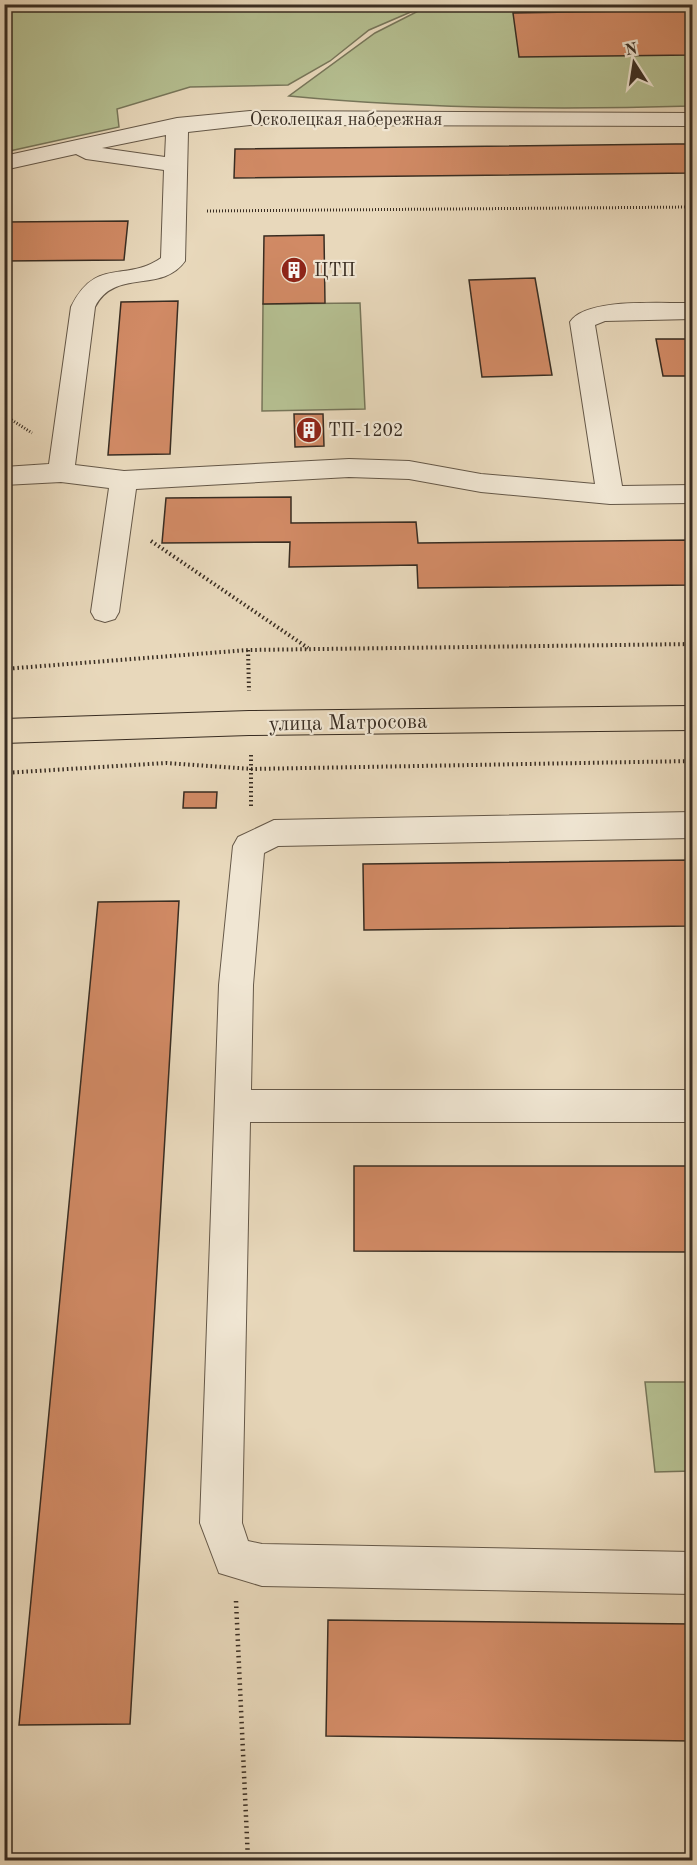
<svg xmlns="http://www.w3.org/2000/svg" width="697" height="1865" viewBox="0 0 697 1865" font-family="'Old Standard TT',serif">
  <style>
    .green { fill: #b5bf91; stroke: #77765a; stroke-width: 1.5 }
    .building { fill: #d18a65; stroke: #392d22; stroke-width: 1.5 }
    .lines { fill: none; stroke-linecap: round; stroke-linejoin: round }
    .minor-casing { stroke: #655848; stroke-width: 2 }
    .major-casing { stroke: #392d22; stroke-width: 2 }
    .path-far2 { stroke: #392d22; stroke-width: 3; stroke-dasharray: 1 2; stroke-linecap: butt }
    .path-far1 { stroke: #392d22; stroke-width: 4; stroke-dasharray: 1.5 3; stroke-linecap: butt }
    .path { stroke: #392d22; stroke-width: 4.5; stroke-dasharray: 1.5 4; stroke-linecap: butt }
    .minor { fill: #f0e6d3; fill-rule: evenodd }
    .major { fill: #e8d8bb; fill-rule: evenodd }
    .labels { text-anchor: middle; stroke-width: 4.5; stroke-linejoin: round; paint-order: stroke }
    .far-street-label { font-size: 18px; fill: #392d22; stroke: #f0e6d3 }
    .far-poi-label { font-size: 18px; fill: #392d22; stroke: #f0e6d3; text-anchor: start }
    .street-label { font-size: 21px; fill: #392d22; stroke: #f0e6d3 }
  </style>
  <rect width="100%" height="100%" fill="#e8d8bb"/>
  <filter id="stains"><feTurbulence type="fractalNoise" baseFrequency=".00333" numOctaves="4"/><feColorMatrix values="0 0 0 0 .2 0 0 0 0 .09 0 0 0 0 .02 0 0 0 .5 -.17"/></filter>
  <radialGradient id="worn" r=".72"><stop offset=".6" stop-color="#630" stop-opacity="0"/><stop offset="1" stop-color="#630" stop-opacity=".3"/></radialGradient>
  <g class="green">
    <path d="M 4,5 L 5,4 L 427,5 L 369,30 L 330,61 L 288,85 L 190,87 L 117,109 L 119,127 L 5,152 Z"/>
    <path d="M 430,5 L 692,5 L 692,106 C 558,110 423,109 289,96 L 375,33 Z"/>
    <path d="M 360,303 L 365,409 L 262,411 L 263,304 Z"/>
    <path d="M 645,1382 L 692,1382 L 692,1471 L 655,1472 Z"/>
  </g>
  <g class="building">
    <path d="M 692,10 L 692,55 L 519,57 L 513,13 Z"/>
    <path d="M 676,144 L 692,144 L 692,173 L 234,178 L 235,149 Z"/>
    <path d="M 128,221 L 124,260 L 4,261 L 4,222 Z"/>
    <path d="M 324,235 L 325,303 L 263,304 L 264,236 Z"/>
    <path d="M 535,278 L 552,375 L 482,377 L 469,280 Z"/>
    <path d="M 178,301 L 170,454 L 108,455 L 121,302 Z"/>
    <path d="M 656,339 L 692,339 L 692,376 L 663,376 Z"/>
    <path d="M 294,414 L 323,414 L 324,446 L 295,447 Z"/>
    <path d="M 291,497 L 291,523 L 416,522 L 418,543 L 692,540 L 692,585 L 418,588 L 417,565 L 289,567 L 290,542 L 162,543 L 166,498 Z"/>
    <path d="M 184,792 L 217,792 L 216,808 L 183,808 Z"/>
    <path d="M 692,860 L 692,926 L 364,930 L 363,864 Z"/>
    <path d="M 179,901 L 130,1724 L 19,1725 L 98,902 Z"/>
    <path d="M 354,1166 L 692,1166 L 692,1252 L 354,1251 Z"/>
    <path d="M 328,1620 L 692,1624 L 692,1741 L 326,1736 Z"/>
  </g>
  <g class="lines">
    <g class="minor-casing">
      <g id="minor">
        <path d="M 250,111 L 692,113 L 692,126 L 250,125 L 188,132 L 185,261 C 162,294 114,268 95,307 L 75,465 L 124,471 L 349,459 L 409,461 L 481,474 L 595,484 L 570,322 C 586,297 663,304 692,303 L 692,319 L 605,321 L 595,325 L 622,486 L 692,485 L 692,503 L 610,504 L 481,492 L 409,479 L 349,477 L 136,489 L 119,612 L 115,619 L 105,622 L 95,619 L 91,612 L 109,488 L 61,482 L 4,485 L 4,467 L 49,464 L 71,307 C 96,256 125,283 161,258 L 164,170 L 86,159 L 76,154 L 4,170 L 4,156 L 177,118 ZM 166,135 L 165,157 L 102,148 Z"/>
        <path d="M 692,812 L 692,838 L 278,846 L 264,853 L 253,985 L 251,1090 L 692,1090 L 692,1122 L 250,1122 L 242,1523 L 248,1541 L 262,1544 L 692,1552 L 692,1594 L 262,1586 L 219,1573 L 200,1523 L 219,985 L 233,846 L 238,837 L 274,820 Z"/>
      </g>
    </g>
    <g class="major-casing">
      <path id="major" d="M 692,706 L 692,730 L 249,735 L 4,743 L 4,719 L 249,711 Z"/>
    </g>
    <g class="path-far2">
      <path d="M 207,211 L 692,207"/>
      <path d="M 4,415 L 32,433"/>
    </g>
    <g class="path-far1">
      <path d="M 151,541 L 308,648"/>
      <path d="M 248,650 L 249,691"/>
      <path d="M 4,669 L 248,650 L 692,644"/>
      <path d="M 251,755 L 251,808"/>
      <path d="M 4,773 L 166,763 L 252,769 L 692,761"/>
    </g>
    <path class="path" d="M 236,1601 L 248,1860"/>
    <use href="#minor" class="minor"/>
    <use href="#major" class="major"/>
  </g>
  <defs>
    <g id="building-disc" transform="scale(1.35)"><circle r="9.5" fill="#8f2418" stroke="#f0e6d3"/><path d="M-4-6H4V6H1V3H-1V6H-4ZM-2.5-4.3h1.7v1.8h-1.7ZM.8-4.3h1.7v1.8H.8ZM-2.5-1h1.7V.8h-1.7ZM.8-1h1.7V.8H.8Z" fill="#fff"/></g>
  </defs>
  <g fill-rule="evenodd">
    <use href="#building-disc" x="294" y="270"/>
    <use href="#building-disc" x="309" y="430"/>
  </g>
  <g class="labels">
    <g class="far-street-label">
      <text x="346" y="125">Осколецкая набережная</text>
    </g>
    <g class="far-poi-label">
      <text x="314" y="276">ЦТП</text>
      <text x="328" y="436">ТП-1202</text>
    </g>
    <g class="street-label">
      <text transform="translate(348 722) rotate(-1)" y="7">улица Матросова</text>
    </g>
  </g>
  <rect width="697" height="1865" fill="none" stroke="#e8d8bb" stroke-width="24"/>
  <rect x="6" y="6" width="685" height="1853" fill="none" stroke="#392d22" stroke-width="3"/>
  <rect x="12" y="12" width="673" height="1841" fill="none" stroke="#392d22" stroke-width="1.5"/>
  <g transform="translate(634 63) rotate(348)" stroke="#f0e6d3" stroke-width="4.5" paint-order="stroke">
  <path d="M0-4.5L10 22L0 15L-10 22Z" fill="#392d22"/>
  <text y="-9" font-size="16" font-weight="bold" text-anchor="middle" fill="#392d22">N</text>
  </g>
  <rect width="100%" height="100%" filter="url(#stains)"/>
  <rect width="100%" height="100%" fill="url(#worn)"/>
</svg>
